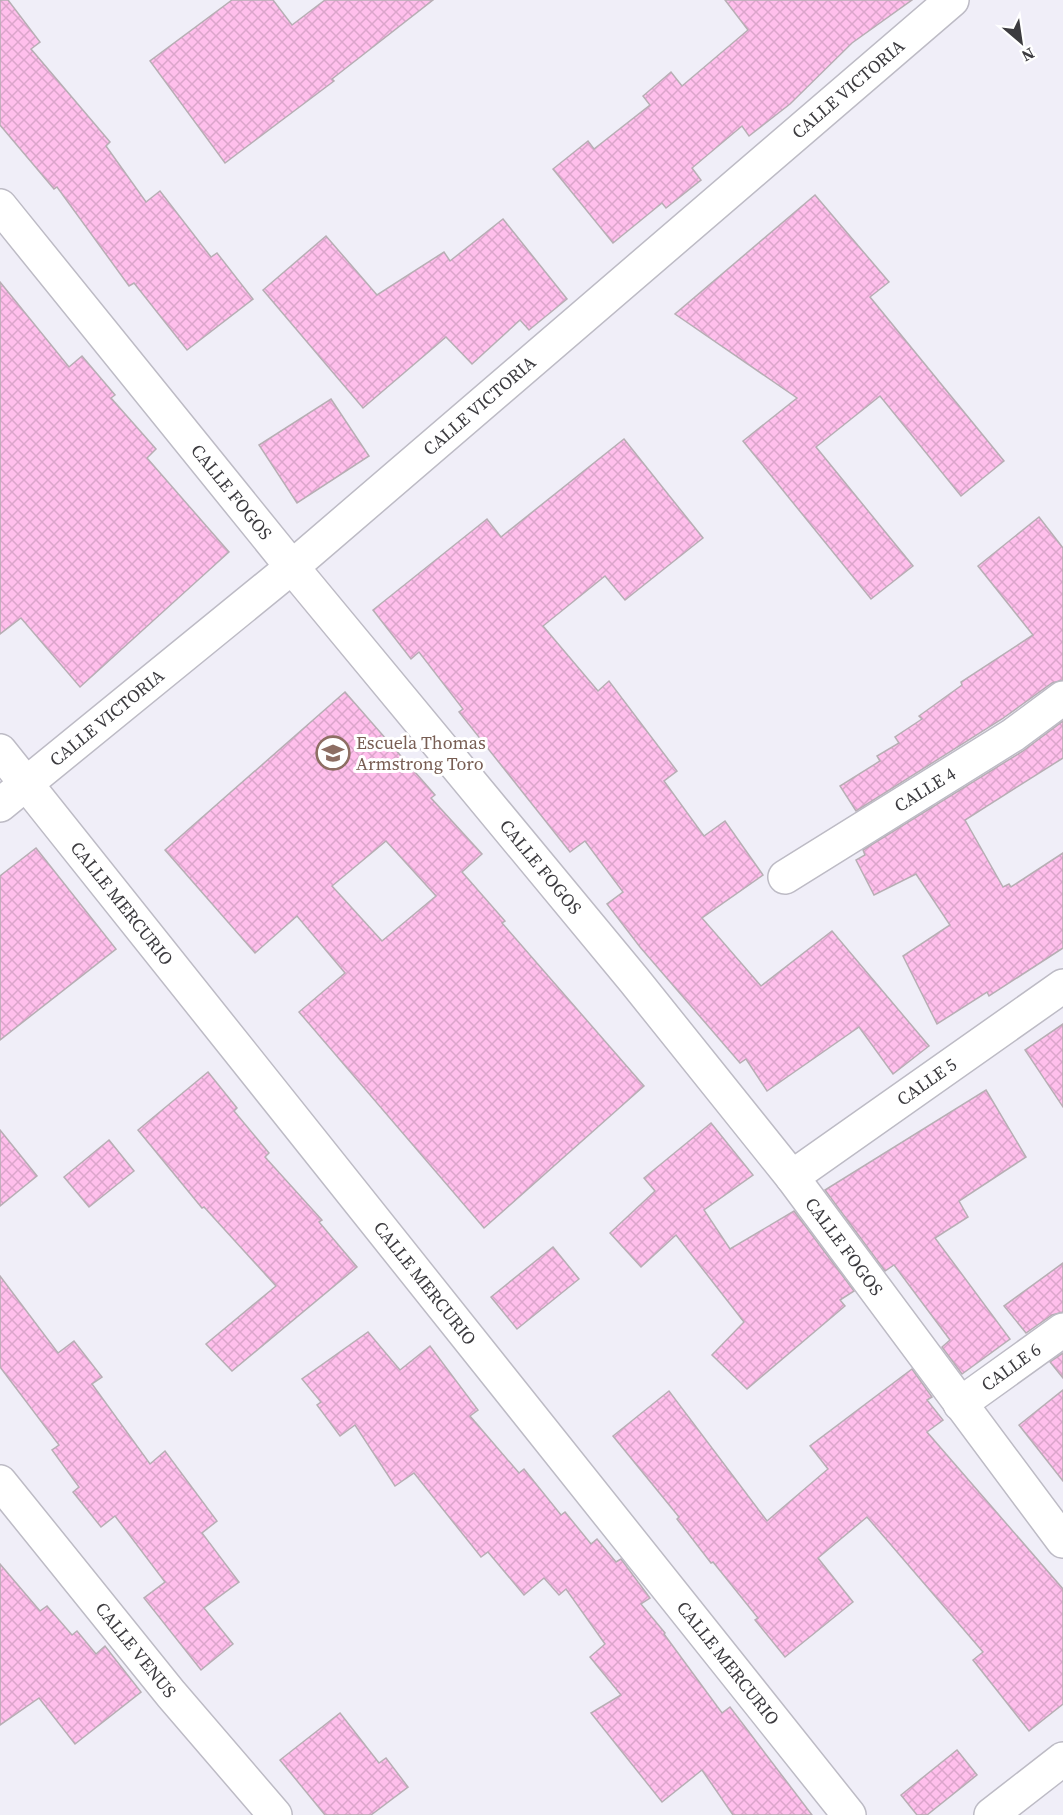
<svg xmlns="http://www.w3.org/2000/svg" width="1063" height="1815" viewBox="0 0 1063 1815" font-family="'Source Serif 4',serif">
  <style>
    .building { fill: url(#building-cross-hatch); stroke: #b7aeb4; stroke-width: 1.5; fill-rule: evenodd }
    .lines { fill: none; stroke-linecap: round; stroke-linejoin: round }
    .minor-casing { stroke: #bdbbc5; stroke-width: 36 }
    .minor { stroke: #fff; stroke-width: 33 }
    .labels { text-anchor: middle; stroke-width: 6; stroke-linejoin: round; paint-order: stroke }
    .street-label { font-size: 18px; fill: #3c3b3f; stroke: #fff }
    .education-label { font-size: 18px; fill: #785e54; stroke: #fff; text-anchor: start }
  </style>
  <defs>
    <pattern id="building-cross-hatch" width="8" height="8" patternUnits="userSpaceOnUse" patternTransform="scale(1.5)"><rect width="8" height="8" fill="#ffbfec"/><path d="M0 0l8 8M0 8l8-8" fill="none" stroke="#dba5cb"/></pattern>
  </defs>
  <rect width="100%" height="100%" fill="#f0eef8"/>
  <g class="building">
    <path d="M 0,0 L 8,0 L 40,42 L 31,49 L 110,142 L 106,146 L 146,202 L 160,191 L 211,257 L 217,253 L 253,299 L 187,350 L 134,283 L 129,286 L 57,187 L 54,189 L 0,125 Z"/>
    <path d="M 232,0 L 273,0 L 292,25 L 325,0 L 433,0 L 332,79 L 334,81 L 225,163 L 150,61 Z"/>
    <path d="M 725,0 L 912,0 L 852,43 L 790,104 L 749,136 L 742,126 L 692,168 L 701,180 L 666,208 L 662,203 L 613,243 L 553,169 L 588,141 L 594,149 L 650,105 L 643,96 L 671,72 L 682,86 L 748,30 Z"/>
    <path d="M 815,195 L 889,282 L 870,297 L 1004,461 L 961,496 L 880,396 L 816,447 L 913,566 L 871,599 L 743,441 L 797,398 L 675,314 Z"/>
    <path d="M 503,219 L 567,299 L 529,330 L 520,320 L 472,364 L 446,337 L 363,408 L 263,290 L 326,236 L 377,295 L 444,252 L 450,261 Z"/>
    <path d="M 0,282 L 69,367 L 82,356 L 115,395 L 111,398 L 156,449 L 147,458 L 229,552 L 80,687 L 21,618 L 0,634 Z"/>
    <path d="M 331,399 L 369,456 L 297,503 L 259,445 Z"/>
    <path d="M 624,439 L 703,538 L 625,600 L 605,576 L 543,626 L 598,691 L 609,681 L 677,771 L 664,781 L 704,836 L 725,821 L 763,875 L 702,918 L 761,986 L 832,931 L 929,1046 L 893,1074 L 859,1027 L 767,1091 L 746,1059 L 740,1063 L 640,947 L 607,904 L 623,892 L 585,841 L 570,852 L 459,712 L 463,709 L 419,652 L 411,659 L 373,610 L 487,519 L 501,537 Z"/>
    <path d="M 1039,517 L 1063,548 L 1063,680 L 1052,683 L 1002,719 L 856,811 L 840,786 L 880,761 L 877,756 L 899,743 L 895,737 L 922,719 L 919,716 L 962,685 L 961,682 L 1033,635 L 978,566 Z"/>
    <path d="M 345,692 L 435,795 L 431,798 L 482,854 L 462,872 L 505,921 L 502,923 L 644,1086 L 484,1228 L 299,1012 L 345,973 L 297,916 L 255,953 L 165,850 ZM 386,841 L 436,896 L 382,941 L 332,886 Z"/>
    <path d="M 1063,721 L 1063,758 L 965,820 L 1003,887 L 1009,884 L 1011,887 L 1063,853 L 1063,948 L 989,996 L 987,992 L 937,1024 L 903,956 L 950,925 L 916,874 L 874,895 L 856,860 L 865,855 L 863,850 L 1023,751 Z"/>
    <path d="M 36,848 L 116,949 L 0,1040 L 0,876 Z"/>
    <path d="M 1063,1024 L 1063,1107 L 1025,1050 Z"/>
    <path d="M 208,1072 L 237,1108 L 234,1111 L 269,1153 L 265,1157 L 322,1220 L 319,1222 L 357,1267 L 232,1371 L 206,1344 L 276,1286 L 204,1207 L 202,1208 L 138,1130 Z"/>
    <path d="M 986,1090 L 1026,1157 L 959,1201 L 968,1217 L 935,1238 L 1010,1339 L 962,1374 L 942,1347 L 950,1340 L 894,1265 L 885,1271 L 825,1190 Z"/>
    <path d="M 711,1123 L 753,1175 L 704,1210 L 730,1249 L 794,1211 L 854,1291 L 840,1300 L 845,1306 L 747,1389 L 712,1355 L 744,1322 L 676,1235 L 641,1267 L 610,1233 L 655,1191 L 644,1178 Z"/>
    <path d="M 0,1130 L 37,1176 L 0,1206 Z"/>
    <path d="M 109,1140 L 134,1171 L 89,1207 L 64,1177 Z"/>
    <path d="M 553,1247 L 579,1279 L 517,1329 L 491,1297 Z"/>
    <path d="M 1063,1263 L 1063,1312 L 1052,1315 L 1026,1333 L 1004,1306 Z"/>
    <path d="M 0,1276 L 58,1353 L 74,1341 L 102,1377 L 92,1384 L 150,1464 L 165,1451 L 217,1521 L 202,1533 L 239,1582 L 204,1608 L 233,1644 L 201,1670 L 144,1598 L 165,1582 L 115,1516 L 101,1527 L 73,1492 L 79,1487 L 52,1450 L 59,1445 L 0,1367 Z"/>
    <path d="M 368,1332 L 400,1370 L 430,1346 L 478,1410 L 470,1416 L 519,1473 L 524,1469 L 561,1515 L 565,1512 L 591,1544 L 597,1539 L 616,1562 L 621,1559 L 650,1598 L 641,1604 L 665,1633 L 664,1634 L 722,1713 L 730,1707 L 812,1815 L 733,1815 L 702,1770 L 662,1802 L 591,1713 L 621,1695 L 590,1657 L 605,1644 L 566,1589 L 559,1595 L 544,1578 L 524,1595 L 488,1552 L 481,1557 L 414,1473 L 395,1486 L 355,1425 L 340,1436 L 317,1405 L 321,1402 L 302,1379 Z"/>
    <path d="M 1063,1353 L 1063,1378 L 1050,1362 Z"/>
    <path d="M 912,1369 L 932,1397 L 927,1400 L 943,1420 L 927,1432 L 1063,1589 L 1063,1704 L 1029,1731 L 973,1660 L 983,1652 L 867,1517 L 818,1558 L 853,1602 L 785,1657 L 755,1620 L 758,1618 L 713,1562 L 711,1563 L 677,1519 L 679,1517 L 613,1436 L 669,1391 L 767,1521 L 828,1469 L 810,1446 Z"/>
    <path d="M 1063,1390 L 1063,1481 L 1019,1425 Z"/>
    <path d="M 0,1564 L 40,1611 L 47,1606 L 72,1635 L 77,1631 L 96,1654 L 105,1646 L 141,1692 L 75,1744 L 39,1698 L 0,1725 Z"/>
    <path d="M 340,1713 L 379,1763 L 386,1758 L 408,1787 L 371,1815 L 325,1815 L 280,1760 Z"/>
    <path d="M 957,1750 L 977,1775 L 927,1815 L 917,1815 L 901,1795 Z"/>
  </g>
  <g class="lines">
    <g class="minor-casing">
      <g id="minor">
        <path id="s1" d="M 0,206 L 292,567 L 634,980 L 792,1177 L 1063,1541"/>
        <path id="s2" d="M 0,751 L 849,1815"/>
        <path id="s3" d="M 0,805 L 292,567 L 952,0"/>
        <path id="s4" d="M 785,877 L 1013,735 L 1063,698"/>
        <path id="s5" d="M 792,1177 L 1063,986"/>
        <path id="s6" d="M 960,1404 L 1063,1330"/>
        <path id="s7" d="M 0,1482 L 171,1694 L 275,1815"/>
        <path d="M 991,1815 L 1063,1759"/>
      </g>
    </g>
    <use href="#minor" class="minor"/>
  </g>
  <defs>
    <g id="school-ring" transform="scale(1.725)"><circle r="9.5" fill="#fff" stroke="#8d6e63" stroke-width="1.5"/><path d="M0-5L7-2L0 1L-7-2ZM-4 1L0 2.5L4 1V4Q0 6-4 4Z" fill="#8d6e63"/></g>
  </defs>
  <g fill-rule="evenodd">
    <use href="#school-ring" x="333" y="753"/>
  </g>
  <g class="labels">
    <g class="street-label">
      <text dy="6" stroke="none"><textPath href="#s3" startOffset="1110">CALLE VICTORIA</textPath></text>
      <text dy="6" stroke="none"><textPath href="#s3" startOffset="624">CALLE VICTORIA</textPath></text>
      <text dy="6" stroke="none"><textPath href="#s1" startOffset="368">CALLE FOGOS</textPath></text>
      <text dy="6" stroke="none"><textPath href="#s3" startOffset="138">CALLE VICTORIA</textPath></text>
      <text dy="6" stroke="none"><textPath href="#s4" startOffset="165">CALLE 4</textPath></text>
      <text dy="6" stroke="none"><textPath href="#s1" startOffset="854">CALLE FOGOS</textPath></text>
      <text dy="6" stroke="none"><textPath href="#s2" startOffset="195">CALLE MERCURIO</textPath></text>
      <text dy="6" stroke="none"><textPath href="#s5" startOffset="165">CALLE 5</textPath></text>
      <text dy="6" stroke="none"><textPath href="#s1" startOffset="1340">CALLE FOGOS</textPath></text>
      <text dy="6" stroke="none"><textPath href="#s2" startOffset="681">CALLE MERCURIO</textPath></text>
      <text dy="6" stroke="none"><textPath href="#s6" startOffset="63">CALLE 6</textPath></text>
      <text dy="6" stroke="none"><textPath href="#s7" startOffset="216">CALLE VENUS</textPath></text>
      <text dy="6" stroke="none"><textPath href="#s2" startOffset="1167">CALLE MERCURIO</textPath></text>
    </g>
    <g class="education-label">
      <text x="356" y="749">Escuela Thomas<tspan x="356" dy="21">Armstrong Toro</tspan></text>
    </g>
  </g>
  <g transform="translate(1021 42) rotate(151)" stroke="#ffffff" stroke-width="4.5" paint-order="stroke">
  <path d="M0-4.5L10 22L0 15L-10 22Z" fill="#3c3b3f"/>
  <text y="-9" font-size="16" font-weight="bold" text-anchor="middle" fill="#3c3b3f">N</text>
  </g>
</svg>
